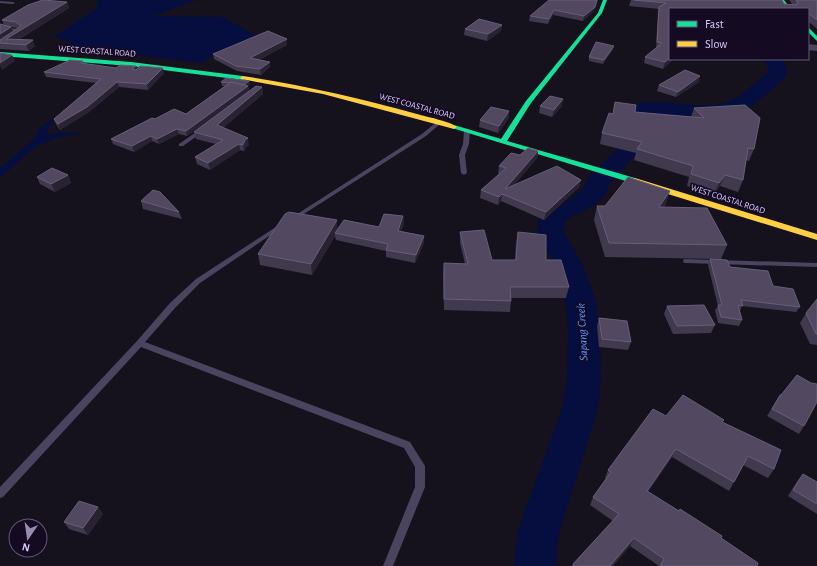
<svg xmlns="http://www.w3.org/2000/svg" width="817" height="566" viewBox="0 0 817 566" font-family="'Alegreya Sans',sans-serif">
  <style>
    .water { fill: #060e40 }
    .lines { fill: none; stroke-linecap: round; stroke-linejoin: round }
    .river { fill: #060e40; fill-rule: evenodd }
    .lane { fill: #4b445f; fill-rule: evenodd }
    .street { fill: #4b445f; fill-rule: evenodd }
    .fast { fill: #16e098; fill-rule: evenodd }
    .slow { fill: #ffcf43; fill-rule: evenodd }
    .wall { fill: #41394d; fill-rule: evenodd }
    .shaded-wall { fill: #282232 }
    .building { fill: #524960; stroke: #675e79 }
    .labels { text-anchor: middle; stroke-width: 3.5; stroke-linejoin: round; paint-order: stroke }
    .far-street-label { font-size: 9px; fill: #ddcdff; stroke: #140b23 }
    .water-label { font-size: 12px; font-style: italic; fill: #5b93ff; stroke: #140b23 }
  </style>
  <rect width="100%" height="100%" fill="#15111d"/>
  <g class="water">
    <path d="M 97,0 L 197,0 L 153,16 L 223,17 L 255,35 L 200,63 L 83,49 L 55,36 L 97,8 Z"/>
    <path d="M 60,114 L 49,127 L 46,135 L 62,132 L 83,133 L 54,138 L 35,147 L 0,178 L 0,168 L 34,139 L 39,128 Z"/>
  </g>
  <g class="lines">
    <path class="river" d="M 765,59 L 783,59 C 786,66 789,71 785,78 C 773,88 759,102 746,109 C 715,126 679,114 647,114 L 645,143 L 642,148 L 610,183 L 607,191 L 604,196 L 593,206 L 566,220 L 563,231 L 582,263 L 595,298 L 600,328 L 601,377 L 598,408 L 559,533 L 556,566 L 514,566 L 517,533 L 562,408 L 567,377 L 568,328 L 565,298 L 554,263 L 537,231 C 538,200 571,207 583,188 C 586,184 587,179 590,175 C 600,164 615,154 622,142 C 629,132 620,112 633,106 C 654,95 697,111 724,103 C 740,99 755,82 769,72 Z"/>
    <g class="lane">
      <path d="M 0,1 L 13,2 L 15,3 L 13,4 L 0,3 Z"/>
      <path d="M 0,27 L 18,29 L 22,32 L 17,35 L 15,34 L 18,32 L 17,31 L 0,29 Z"/>
      <path d="M 439,120 L 441,121 L 441,123 L 426,136 L 296,219 L 294,220 L 291,218 L 422,134 Z"/>
      <path d="M 202,128 L 205,130 L 204,131 L 183,146 L 179,146 L 179,144 Z"/>
      <path d="M 467,129 L 470,131 L 469,144 L 465,155 L 467,173 L 464,175 L 461,173 L 459,155 L 463,144 L 464,131 Z"/>
      <path d="M 282,223 L 285,225 L 284,226 L 200,283 L 176,307 L 145,342 L 410,442 L 425,466 L 425,487 L 393,566 L 383,566 L 415,487 L 415,467 L 404,448 L 141,347 L 3,497 L 0,498 L 0,487 L 137,341 L 170,303 L 196,279 Z"/>
      <path d="M 684,259 L 817,263 L 817,267 L 686,263 L 684,263 L 683,261 Z"/>
    </g>
    <path class="street" d="M 808,44 L 817,45 L 817,51 L 808,50 Z"/>
    <g class="fast">
      <path d="M 603,0 L 607,0 L 602,13 L 531,103 L 507,141 L 635,178 L 635,182 L 629,182 L 452,128 L 451,127 L 454,125 L 501,139 L 526,101 L 598,13 Z"/>
      <path d="M 780,0 L 784,0 L 791,9 L 786,9 Z"/>
      <path d="M 808,27 L 817,36 L 817,41 L 808,32 Z"/>
      <path d="M 0,52 L 131,62 L 243,76 L 246,78 L 243,80 L 131,66 L 0,56 Z"/>
    </g>
    <g class="slow">
      <path d="M 243,76 C 302,85 359,98 417,114 C 427,117 449,121 457,127 L 454,129 L 323,94 L 241,79 L 240,78 Z"/>
      <path d="M 629,178 L 635,178 L 817,234 L 817,240 L 629,182 Z"/>
    </g>
  </g>
  <g class="wall">
    <path d="M 549,0 L 598,0 L 594,11 L 583,21 L 553,15 L 548,24 L 529,21 L 530,16 Z"/>
    <path d="M 631,0 L 782,0 L 784,4 L 792,4 L 789,0 L 817,0 L 817,29 L 808,21 L 808,9 L 670,9 L 670,59 L 663,69 L 644,63 L 645,57 L 656,48 L 658,13 L 659,9 L 629,6 Z"/>
    <path d="M 67,2 L 69,8 L 18,40 L 35,46 L 29,51 L 0,49 L 0,24 L 4,25 L 2,20 ZM 10,27 L 18,28 L 13,31 L 11,27 Z"/>
    <path d="M 502,25 L 501,31 L 487,41 L 464,35 L 465,29 Z"/>
    <path d="M 287,45 L 259,60 L 270,67 L 261,75 L 237,71 L 214,59 L 213,54 Z"/>
    <path d="M 613,49 L 603,64 L 589,61 L 589,57 Z"/>
    <path d="M 83,61 L 84,64 L 116,68 L 136,66 L 137,68 L 164,73 L 148,90 L 119,87 L 89,112 L 60,130 L 56,124 L 54,119 L 96,83 L 46,77 L 44,72 Z"/>
    <path d="M 221,82 L 250,84 L 248,86 L 249,91 L 187,136 L 179,134 L 159,144 L 152,141 L 134,152 L 113,144 L 111,139 L 155,119 L 186,114 L 225,86 L 222,86 Z"/>
    <path d="M 699,82 L 676,97 L 657,91 L 659,85 Z"/>
    <path d="M 262,87 L 263,94 L 223,128 L 249,145 L 246,147 L 244,151 L 240,150 L 210,170 L 197,164 L 195,157 L 216,144 L 196,139 L 194,132 Z"/>
    <path d="M 615,102 L 635,112 L 691,117 L 694,108 L 754,149 L 749,161 L 746,160 L 743,180 L 738,192 L 720,186 L 714,194 L 687,186 L 689,177 L 634,160 L 636,153 L 600,144 L 602,133 L 613,114 Z"/>
    <path d="M 540,106 L 562,106 L 552,117 L 539,113 Z"/>
    <path d="M 509,118 L 498,133 L 479,127 L 480,120 Z"/>
    <path d="M 538,151 L 537,158 L 514,185 L 581,180 L 579,187 L 544,220 L 501,201 L 498,205 L 480,198 L 481,190 L 500,174 L 498,173 L 499,166 L 520,155 Z"/>
    <path d="M 68,175 L 71,183 L 55,192 L 40,184 L 37,177 Z"/>
    <path d="M 141,201 L 179,212 L 182,219 L 143,209 Z"/>
    <path d="M 666,204 L 664,207 L 727,245 L 721,259 L 605,257 L 594,220 L 597,206 Z"/>
    <path d="M 403,216 L 404,224 L 401,231 L 424,236 L 424,243 L 415,263 L 386,257 L 386,251 L 336,240 L 335,236 L 312,275 L 260,265 L 258,254 L 338,229 L 379,227 Z"/>
    <path d="M 460,232 L 492,260 L 515,260 L 516,243 L 518,232 L 546,260 L 569,287 L 566,298 L 511,298 L 511,301 L 510,312 L 444,310 L 443,274 L 444,263 L 465,264 L 460,243 Z"/>
    <path d="M 710,259 L 730,267 L 800,307 L 796,312 L 742,306 L 740,311 L 742,320 L 739,326 L 718,323 L 715,310 L 718,306 L 708,265 Z"/>
    <path d="M 817,299 L 817,345 L 810,344 L 800,323 L 806,313 Z"/>
    <path d="M 667,306 L 715,325 L 711,333 L 673,334 L 664,314 Z"/>
    <path d="M 599,318 L 631,342 L 628,350 L 599,347 L 597,326 Z"/>
    <path d="M 780,395 L 804,426 L 799,434 L 767,416 Z"/>
    <path d="M 666,416 L 722,422 L 774,469 L 768,478 L 743,465 L 734,482 L 729,491 L 672,457 L 648,492 L 721,538 L 757,566 L 659,566 L 630,546 L 613,566 L 572,566 L 573,564 L 613,521 L 590,505 L 593,497 L 606,479 L 605,478 L 608,470 Z"/>
    <path d="M 803,474 L 817,482 L 817,514 L 788,496 L 798,480 Z"/>
    <path d="M 98,507 L 103,514 L 88,535 L 69,529 L 64,522 Z"/>
  </g>
  <g class="shaded-wall">
    <path d="M 597,0 L 598,0 L 594,11 L 583,21 L 584,16 Z"/>
    <path d="M 67,2 L 69,8 L 11,44 L 6,39 Z"/>
    <path d="M 554,10 L 553,15 L 548,24 L 549,19 Z"/>
    <path d="M 502,25 L 501,31 L 487,41 L 488,34 Z"/>
    <path d="M 11,27 L 14,33 L 0,41 L 0,34 Z"/>
    <path d="M 287,39 L 287,45 L 251,64 L 250,58 Z"/>
    <path d="M 33,40 L 35,46 L 29,51 L 26,45 Z"/>
    <path d="M 614,46 L 613,49 L 603,64 L 604,60 Z"/>
    <path d="M 12,55 L 15,61 L 2,70 L 0,66 L 0,63 Z"/>
    <path d="M 670,58 L 670,59 L 674,59 L 663,69 L 665,62 Z"/>
    <path d="M 270,62 L 270,67 L 261,75 L 260,69 Z"/>
    <path d="M 136,66 L 138,71 L 132,69 Z"/>
    <path d="M 163,68 L 164,73 L 148,90 L 147,84 Z"/>
    <path d="M 700,76 L 699,82 L 676,97 L 678,92 Z"/>
    <path d="M 249,81 L 250,84 L 247,87 L 248,86 L 249,91 L 187,136 L 186,131 Z"/>
    <path d="M 117,82 L 119,87 L 89,112 L 60,130 L 58,124 Z"/>
    <path d="M 262,87 L 263,94 L 218,132 L 217,125 Z"/>
    <path d="M 563,99 L 562,106 L 552,117 L 554,110 Z"/>
    <path d="M 509,111 L 509,118 L 498,133 L 499,126 Z"/>
    <path d="M 177,129 L 179,134 L 159,144 L 157,139 Z"/>
    <path d="M 151,136 L 152,141 L 134,152 L 132,146 Z"/>
    <path d="M 248,138 L 249,145 L 246,147 L 244,151 L 243,145 L 245,140 Z"/>
    <path d="M 239,144 L 240,150 L 210,170 L 208,163 Z"/>
    <path d="M 538,151 L 537,158 L 506,195 L 505,189 Z"/>
    <path d="M 68,175 L 71,183 L 55,192 L 51,184 Z"/>
    <path d="M 725,175 L 720,186 L 714,194 L 719,183 Z"/>
    <path d="M 581,180 L 579,187 L 544,220 L 546,212 Z"/>
    <path d="M 670,191 L 666,204 L 655,221 L 659,207 Z"/>
    <path d="M 502,194 L 501,201 L 498,205 L 499,197 Z"/>
    <path d="M 403,216 L 404,224 L 398,238 L 398,231 Z"/>
    <path d="M 337,220 L 338,231 L 335,233 L 335,236 L 312,275 L 311,264 Z"/>
    <path d="M 424,236 L 424,243 L 415,263 L 416,255 Z"/>
    <path d="M 676,449 L 672,457 L 643,499 L 647,491 Z"/>
    <path d="M 98,507 L 103,514 L 88,535 L 83,528 Z"/>
    <path d="M 634,538 L 630,546 L 613,566 L 610,566 Z"/>
  </g>
  <g class="building">
    <path d="M 43,0 L 67,2 L 6,39 L 33,40 L 26,45 L 0,43 L 0,40 L 21,26 L 16,22 L 2,20 L 28,5 Z"/>
    <path d="M 549,0 L 597,0 L 595,7 L 584,16 L 554,10 L 549,19 L 530,16 Z"/>
    <path d="M 634,0 L 782,0 L 784,4 L 796,5 L 798,3 L 796,0 L 817,0 L 817,20 L 808,13 L 808,9 L 670,9 L 670,58 L 665,62 L 645,57 L 662,43 L 657,42 L 659,7 L 666,3 Z"/>
    <path d="M 479,19 L 502,25 L 488,34 L 465,29 Z"/>
    <path d="M 0,24 L 11,27 L 0,34 Z"/>
    <path d="M 268,31 L 287,39 L 250,58 L 270,62 L 260,69 L 236,66 L 213,54 Z"/>
    <path d="M 596,42 L 614,46 L 604,60 L 589,57 Z"/>
    <path d="M 0,53 L 12,55 L 0,63 Z"/>
    <path d="M 70,60 L 83,61 L 81,63 L 116,68 L 120,65 L 136,66 L 132,69 L 136,70 L 140,66 L 163,68 L 147,84 L 117,82 L 87,107 L 58,124 L 54,119 L 101,79 L 44,72 Z"/>
    <path d="M 685,70 L 700,76 L 678,92 L 659,85 Z"/>
    <path d="M 226,78 L 249,81 L 244,85 L 231,82 L 229,83 L 221,82 Z"/>
    <path d="M 231,82 L 248,86 L 186,131 L 177,129 L 157,139 L 151,136 L 132,146 L 111,139 L 152,118 L 155,119 L 174,109 L 186,114 Z"/>
    <path d="M 256,86 L 262,87 L 217,125 L 248,138 L 245,140 L 243,145 L 239,144 L 208,163 L 195,157 L 223,140 L 194,132 Z"/>
    <path d="M 550,96 L 563,99 L 554,110 L 540,106 Z"/>
    <path d="M 615,102 L 636,105 L 635,112 L 704,118 L 694,108 L 745,105 L 760,118 L 754,149 L 748,148 L 743,180 L 725,175 L 719,183 L 691,174 L 693,166 L 637,149 L 642,142 L 602,133 L 609,113 L 613,114 Z"/>
    <path d="M 491,107 L 509,111 L 499,126 L 480,120 Z"/>
    <path d="M 528,148 L 538,151 L 505,189 L 557,166 L 581,180 L 546,212 L 502,194 L 499,197 L 481,190 L 506,168 L 499,166 L 511,153 L 520,155 Z"/>
    <path d="M 52,168 L 68,175 L 51,184 L 37,177 Z"/>
    <path d="M 628,177 L 670,191 L 659,207 L 707,208 L 727,245 L 609,243 L 597,206 L 605,206 Z"/>
    <path d="M 153,190 L 160,192 L 179,212 L 141,201 Z"/>
    <path d="M 289,212 L 337,220 L 311,264 L 258,254 L 285,214 Z"/>
    <path d="M 384,214 L 403,216 L 398,231 L 424,236 L 416,255 L 386,250 L 388,244 L 335,233 L 344,220 L 379,227 Z"/>
    <path d="M 484,230 L 492,260 L 516,260 L 518,232 L 546,235 L 546,260 L 561,260 L 569,287 L 510,287 L 511,301 L 444,299 L 444,263 L 468,264 L 460,232 Z"/>
    <path d="M 710,259 L 727,260 L 730,267 L 768,271 L 773,286 L 793,289 L 800,307 L 741,300 L 743,306 L 738,305 L 742,320 L 721,317 L 718,305 L 722,305 Z"/>
    <path d="M 817,299 L 817,334 L 816,334 L 806,313 Z"/>
    <path d="M 704,305 L 715,325 L 677,326 L 667,306 Z"/>
    <path d="M 599,318 L 627,321 L 631,342 L 602,339 Z"/>
    <path d="M 797,375 L 811,383 L 817,384 L 817,402 L 804,426 L 772,409 L 780,395 L 781,395 Z"/>
    <path d="M 683,395 L 724,420 L 722,422 L 781,450 L 774,469 L 748,456 L 734,482 L 676,449 L 647,491 L 679,511 L 680,509 L 722,536 L 721,538 L 758,563 L 757,566 L 660,566 L 664,559 L 634,538 L 610,566 L 574,566 L 573,564 L 619,514 L 593,497 L 611,472 L 608,470 L 653,409 L 666,416 Z"/>
    <path d="M 803,474 L 817,482 L 817,504 L 793,490 Z"/>
    <path d="M 79,501 L 98,507 L 83,528 L 64,522 Z"/>
  </g>
  <g class="labels">
    <g class="far-street-label">
      <text transform="translate(97 51) rotate(4)" y="3">WEST COASTAL ROAD</text>
      <text transform="translate(417 106) rotate(15)" y="3">WEST COASTAL ROAD</text>
      <text transform="translate(728 199) rotate(18)" y="3">WEST COASTAL ROAD</text>
    </g>
    <g class="water-label">
      <text transform="translate(582 332) rotate(-93)" y="4">Sapang Creek</text>
    </g>
  </g>
  <rect x="669" y="8" width="140" height="52" fill="#140b23" stroke="#64597b"/>
  <rect x="677" y="21" width="20" height="6" fill="#16e098" stroke="#64597b"/>
  <text x="705" y="28" font-size="12" fill="#ddcdff">Fast</text>
  <rect x="677" y="41" width="20" height="6" fill="#ffcf43" stroke="#64597b"/>
  <text x="705" y="48" font-size="12" fill="#ddcdff">Slow</text>
  <g transform="translate(28 538) rotate(193)"><circle r="19" fill="#140b23" stroke="#64597b"/>
  <path d="M0-3L7 15L0 10L-7 15Z" fill="#978bb0"/>
  <text y="-6" font-size="11" font-weight="bold" text-anchor="middle" fill="#ddcdff">N</text>
  </g>
</svg>
